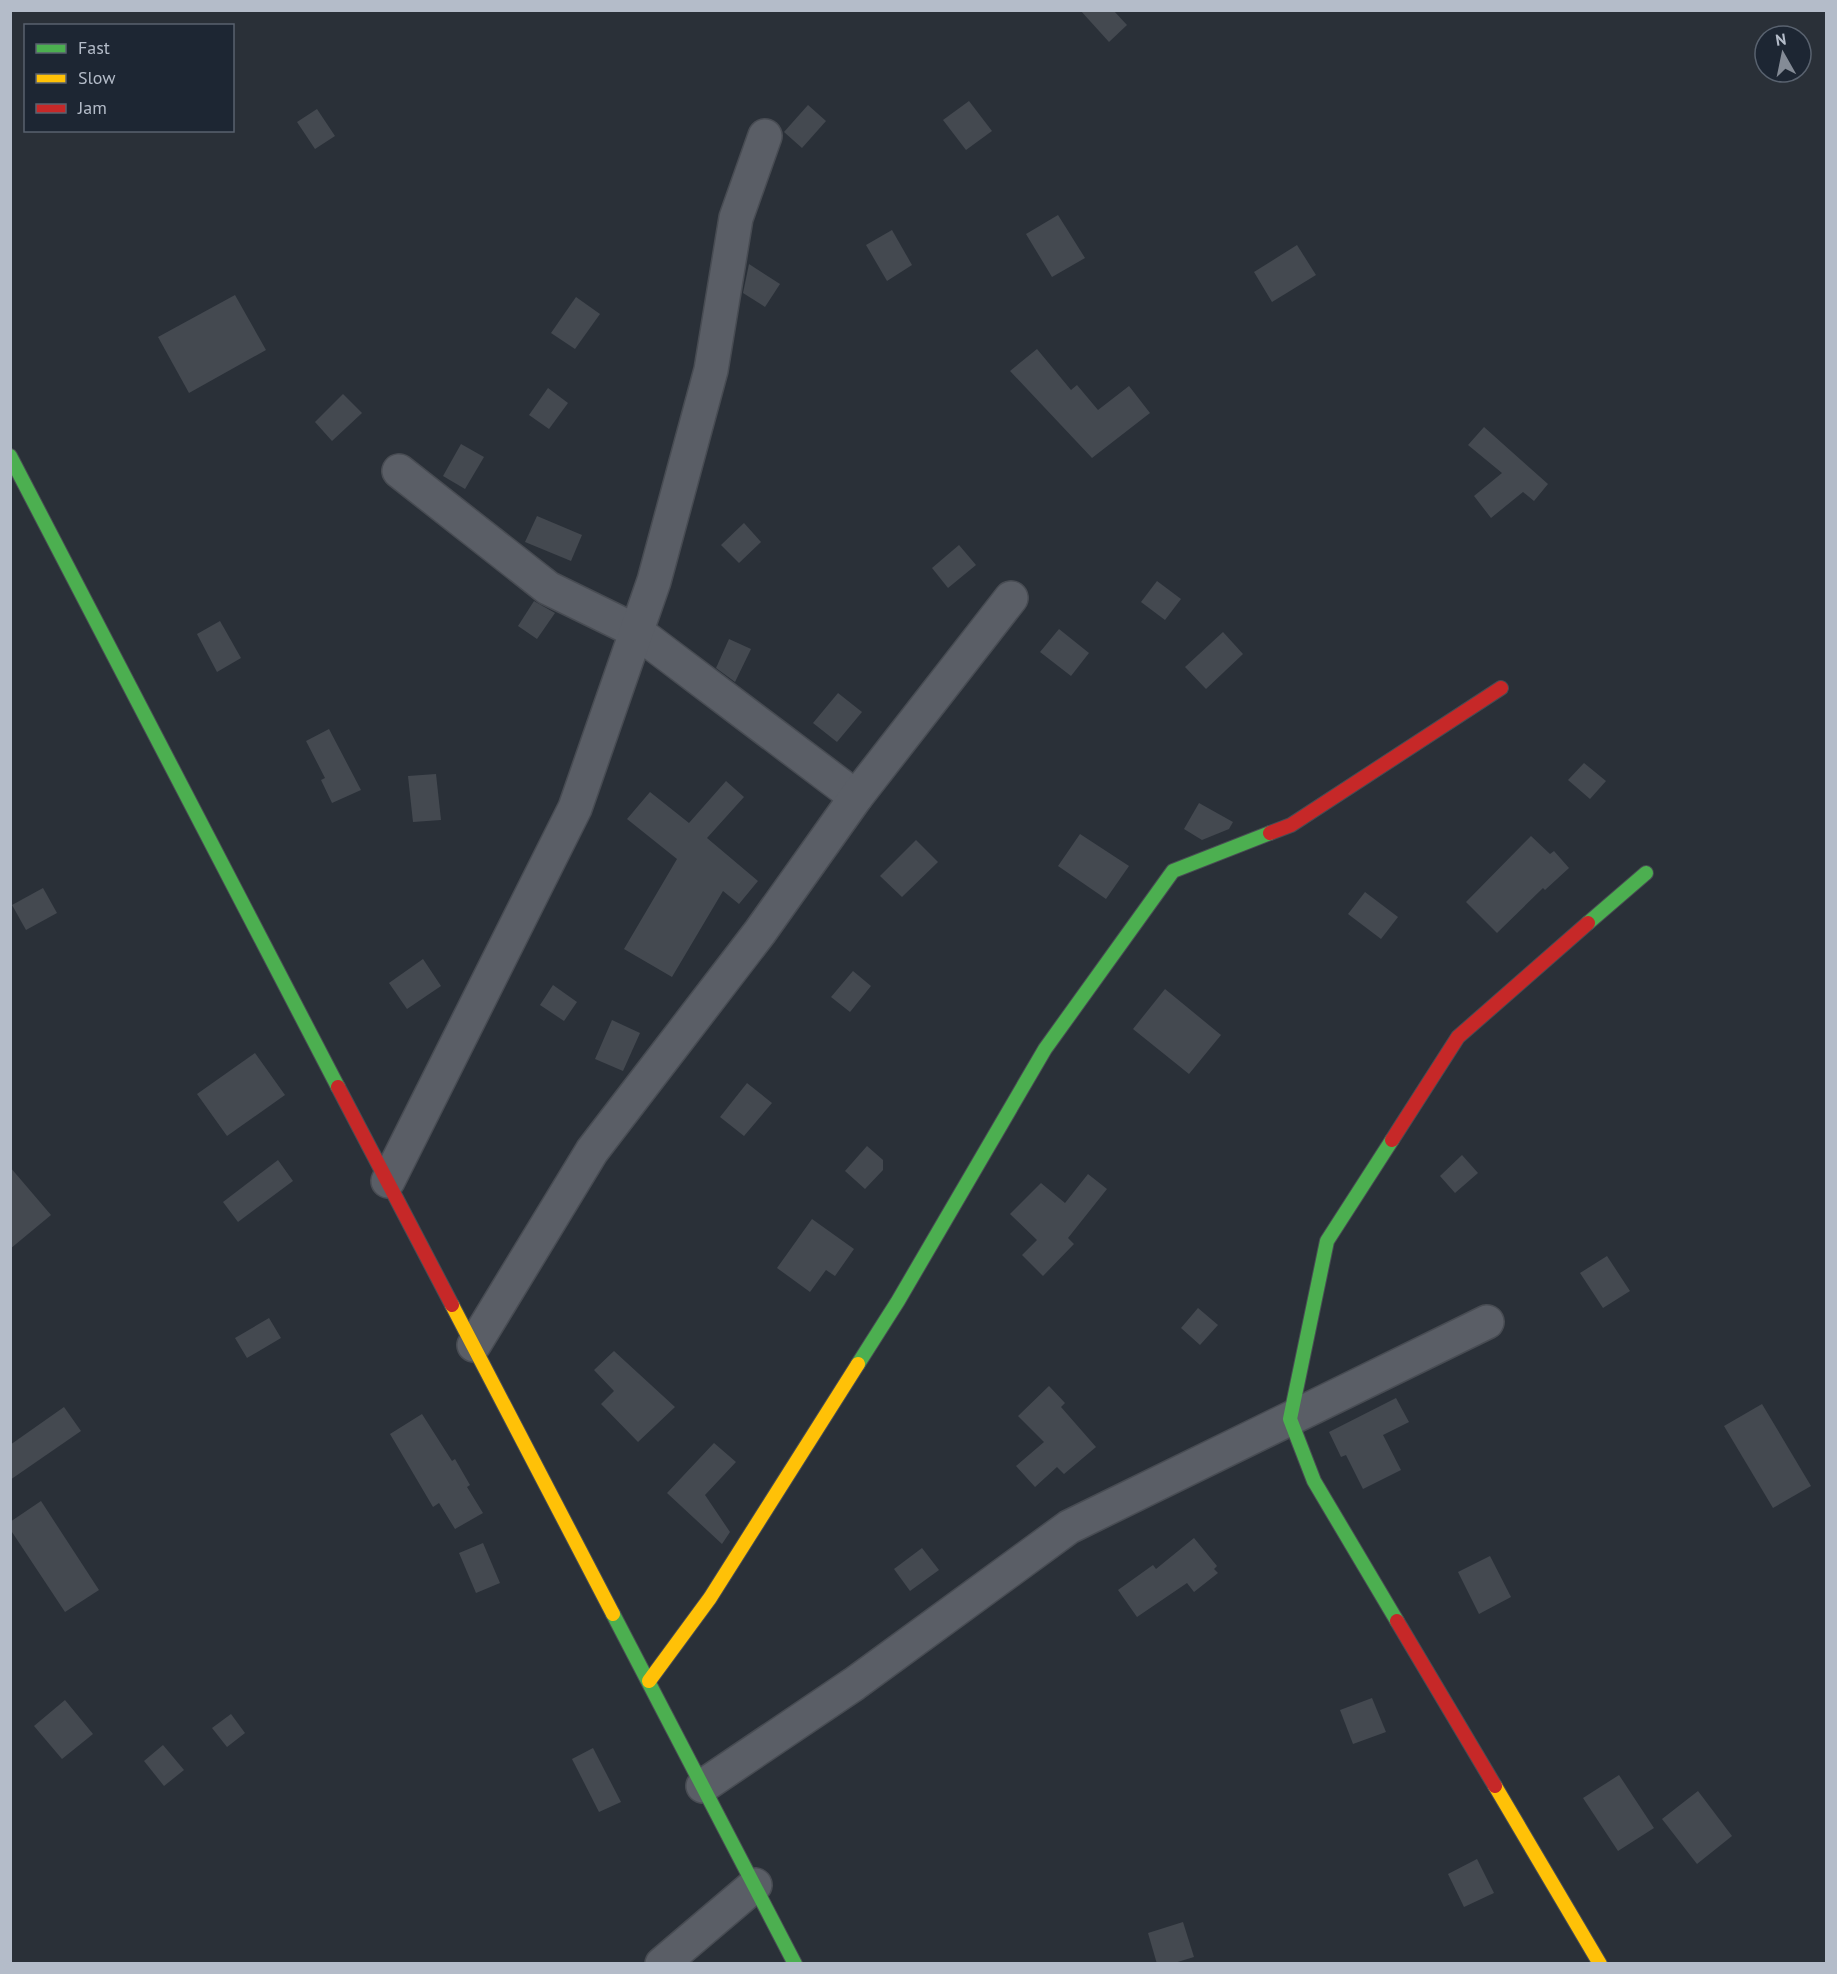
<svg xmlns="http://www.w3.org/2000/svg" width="1837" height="1974" viewBox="0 0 1837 1974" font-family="'PT Sans',sans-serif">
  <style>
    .building { fill: #444950 }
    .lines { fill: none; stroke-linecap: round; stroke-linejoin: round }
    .street-casing { stroke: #484c53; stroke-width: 36 }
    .fast-casing { stroke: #484c53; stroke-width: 16 }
    .slow-casing { stroke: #484c53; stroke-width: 16 }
    .jam-casing { stroke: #484c53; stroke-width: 16 }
    .street { stroke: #5a5e66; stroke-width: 33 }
    .fast { stroke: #4caf50; stroke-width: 14 }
    .slow { stroke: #ffc107; stroke-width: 14 }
    .jam { stroke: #c62828; stroke-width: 14 }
  </style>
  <rect width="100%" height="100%" fill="#2a3038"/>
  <g class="building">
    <path d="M 1080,10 L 1113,10 L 1127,25 L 1109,42 Z"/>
    <path d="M 969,101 L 992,131 L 966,150 L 943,120 Z"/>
    <path d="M 808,105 L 826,121 L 802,148 L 784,132 Z"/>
    <path d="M 317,109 L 335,136 L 315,149 L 297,122 Z"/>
    <path d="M 1058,215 L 1085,258 L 1052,277 L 1026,234 Z"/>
    <path d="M 892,230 L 912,265 L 887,281 L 866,245 Z"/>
    <path d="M 1297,245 L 1316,275 L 1272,302 L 1254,272 Z"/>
    <path d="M 749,264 L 780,284 L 765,307 L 743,293 Z"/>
    <path d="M 235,295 L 266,350 L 189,393 L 158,337 Z"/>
    <path d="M 576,297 L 600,314 L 575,349 L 551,333 Z"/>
    <path d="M 1037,349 L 1071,390 L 1077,385 L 1098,410 L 1129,386 L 1150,413 L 1092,458 L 1010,371 Z"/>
    <path d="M 548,388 L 568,403 L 549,429 L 529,415 Z"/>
    <path d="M 343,394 L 362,413 L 332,441 L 315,422 Z"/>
    <path d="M 1484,427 L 1548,484 L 1534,501 L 1523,492 L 1491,518 L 1474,496 L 1502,473 L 1468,445 Z"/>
    <path d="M 461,444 L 484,457 L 465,489 L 443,476 Z"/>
    <path d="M 537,516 L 582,535 L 571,561 L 525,542 Z"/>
    <path d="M 744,523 L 761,542 L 739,563 L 721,545 Z"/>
    <path d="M 959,545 L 976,565 L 948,588 L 932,568 Z"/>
    <path d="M 1157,581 L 1181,599 L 1165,620 L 1141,602 Z"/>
    <path d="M 534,601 L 555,613 L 537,639 L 518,626 Z"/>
    <path d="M 220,621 L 241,658 L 217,672 L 197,634 Z"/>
    <path d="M 1059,629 L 1089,653 L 1071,676 L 1040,652 Z"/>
    <path d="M 1223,632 L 1243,654 L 1206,689 L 1185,667 Z"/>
    <path d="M 729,639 L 751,649 L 735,682 L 716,668 Z"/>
    <path d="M 838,693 L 862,712 L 837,742 L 813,723 Z"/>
    <path d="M 329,729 L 361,790 L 332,803 L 321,780 L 325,778 L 306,741 Z"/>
    <path d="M 1584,763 L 1606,781 L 1590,799 L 1568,780 Z"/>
    <path d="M 436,774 L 441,820 L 413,822 L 408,776 Z"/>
    <path d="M 726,781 L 744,797 L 707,838 L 758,881 L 739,904 L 723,891 L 672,977 L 624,949 L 677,859 L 627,819 L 650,792 L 689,823 Z"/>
    <path d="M 1199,803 L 1233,822 L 1229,829 L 1202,840 L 1184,829 Z"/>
    <path d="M 1080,834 L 1129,866 L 1106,899 L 1058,866 Z"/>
    <path d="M 1531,836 L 1550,854 L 1554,851 L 1569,868 L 1545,890 L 1543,888 L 1497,933 L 1466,902 Z"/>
    <path d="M 916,840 L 938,862 L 902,897 L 880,876 Z"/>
    <path d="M 43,888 L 57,913 L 26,930 L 12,905 Z"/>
    <path d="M 1365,892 L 1398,917 L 1381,939 L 1348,914 Z"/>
    <path d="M 423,959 L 441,986 L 407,1009 L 389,983 Z"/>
    <path d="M 853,971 L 871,986 L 850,1012 L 831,997 Z"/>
    <path d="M 553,985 L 577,1002 L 564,1021 L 540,1005 Z"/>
    <path d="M 1165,989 L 1221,1035 L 1189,1074 L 1133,1029 Z"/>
    <path d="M 612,1020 L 640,1033 L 623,1071 L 595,1059 Z"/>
    <path d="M 255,1053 L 285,1095 L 227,1136 L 197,1094 Z"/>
    <path d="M 747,1083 L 772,1103 L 744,1136 L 720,1117 Z"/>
    <path d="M 867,1146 L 883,1160 L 883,1170 L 865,1189 L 845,1171 Z"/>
    <path d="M 1462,1155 L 1478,1173 L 1455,1193 L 1440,1176 Z"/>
    <path d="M 278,1160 L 293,1181 L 238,1222 L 223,1202 Z"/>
    <path d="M 10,1167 L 51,1215 L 10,1249 Z"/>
    <path d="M 1088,1174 L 1107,1189 L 1068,1238 L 1074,1244 L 1043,1276 L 1022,1255 L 1037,1240 L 1010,1214 L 1041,1183 L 1065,1203 Z"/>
    <path d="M 812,1219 L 854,1249 L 835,1276 L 826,1270 L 810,1292 L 777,1268 Z"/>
    <path d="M 1607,1256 L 1630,1291 L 1603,1308 L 1580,1273 Z"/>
    <path d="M 1198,1308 L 1218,1325 L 1200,1345 L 1181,1328 Z"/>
    <path d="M 269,1318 L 281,1338 L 247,1358 L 235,1338 Z"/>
    <path d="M 614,1351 L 675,1407 L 638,1442 L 601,1404 L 614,1391 L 594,1370 Z"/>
    <path d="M 1049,1386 L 1065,1403 L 1061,1407 L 1096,1447 L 1064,1474 L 1057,1467 L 1035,1487 L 1016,1466 L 1044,1442 L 1018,1416 Z"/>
    <path d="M 1396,1398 L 1409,1422 L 1383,1435 L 1401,1470 L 1363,1489 L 1346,1455 L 1341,1457 L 1329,1432 Z"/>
    <path d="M 1762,1404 L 1811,1486 L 1773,1508 L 1724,1426 Z"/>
    <path d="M 64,1407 L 81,1431 L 10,1480 L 10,1445 Z"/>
    <path d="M 422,1414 L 452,1461 L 455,1459 L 470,1485 L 467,1487 L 483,1513 L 455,1529 L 439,1503 L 433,1507 L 390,1434 Z"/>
    <path d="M 714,1443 L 736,1462 L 705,1495 L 730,1532 L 722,1544 L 667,1493 Z"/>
    <path d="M 41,1501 L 99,1590 L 65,1612 L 10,1529 L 10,1522 Z"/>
    <path d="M 1194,1538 L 1217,1566 L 1214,1569 L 1218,1573 L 1194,1592 L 1187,1583 L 1137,1617 L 1118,1590 L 1153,1565 L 1156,1569 Z"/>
    <path d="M 483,1543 L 500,1583 L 476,1593 L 459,1553 Z"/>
    <path d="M 922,1548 L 939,1570 L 910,1591 L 894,1569 Z"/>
    <path d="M 1490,1556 L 1511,1597 L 1479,1614 L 1458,1572 Z"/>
    <path d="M 1372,1698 L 1386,1732 L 1353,1744 L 1340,1710 Z"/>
    <path d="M 65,1700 L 93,1734 L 62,1759 L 34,1726 Z"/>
    <path d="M 231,1714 L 245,1733 L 227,1747 L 212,1728 Z"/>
    <path d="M 163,1745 L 184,1770 L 164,1786 L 144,1761 Z"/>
    <path d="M 593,1748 L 621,1802 L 599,1812 L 572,1759 Z"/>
    <path d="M 1619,1775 L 1654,1828 L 1618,1851 L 1583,1798 Z"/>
    <path d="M 1698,1791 L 1732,1836 L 1697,1864 L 1662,1819 Z"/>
    <path d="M 1477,1859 L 1494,1893 L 1464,1907 L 1448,1874 Z"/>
    <path d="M 1183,1922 L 1194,1957 L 1171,1964 L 1157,1964 L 1148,1933 Z"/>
  </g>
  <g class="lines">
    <g class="street-casing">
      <g id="street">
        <path d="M 399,471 L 548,588 L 636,631 L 856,797"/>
        <path d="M 388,1181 L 575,808 L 654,581 L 711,370 L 736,218 L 765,136"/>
        <path d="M 474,1345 L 592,1151 L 760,932 L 856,797 L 1011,598"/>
        <path d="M 703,1786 L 854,1684 L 1069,1527 L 1487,1322"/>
        <path d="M 662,1964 L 755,1885"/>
      </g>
    </g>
    <g class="fast-casing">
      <g id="fast">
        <path d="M 10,456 L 338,1087"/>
        <path d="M 1588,923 L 1646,873"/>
        <path d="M 1392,1140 L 1327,1241 L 1290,1419 L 1314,1481 L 1397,1621"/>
        <path d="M 858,1364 L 898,1301 L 1045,1049 L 1173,871 L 1270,833"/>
        <path d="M 613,1614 L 795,1964"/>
      </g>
    </g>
    <g class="slow-casing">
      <g id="slow">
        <path d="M 452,1305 L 613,1614"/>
        <path d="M 649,1681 L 710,1598 L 858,1364"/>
        <path d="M 1495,1786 L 1600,1964"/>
      </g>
    </g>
    <g class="jam-casing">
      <g id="jam">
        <path d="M 1270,833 L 1291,825 L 1501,688"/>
        <path d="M 338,1087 L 452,1305"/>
        <path d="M 1392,1140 L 1458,1037 L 1588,923"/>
        <path d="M 1397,1621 L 1495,1786"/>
      </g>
    </g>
    <use href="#street" class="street"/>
    <use href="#fast" class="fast"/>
    <use href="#slow" class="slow"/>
    <use href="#jam" class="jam"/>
  </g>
  <rect width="1837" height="1974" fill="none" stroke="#b4bcc9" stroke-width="24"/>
  <rect x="24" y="24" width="210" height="108" fill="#1d2633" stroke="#59626f" stroke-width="1.5"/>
  <rect x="36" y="44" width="30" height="9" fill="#4caf50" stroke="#59626f" stroke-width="1.5"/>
  <text x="78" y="54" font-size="18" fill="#b4bcc9">Fast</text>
  <rect x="36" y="74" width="30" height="9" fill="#ffc107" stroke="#59626f" stroke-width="1.5"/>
  <text x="78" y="84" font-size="18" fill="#b4bcc9">Slow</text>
  <rect x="36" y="104" width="30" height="9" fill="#c62828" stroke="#59626f" stroke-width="1.5"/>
  <text x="78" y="114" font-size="18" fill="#b4bcc9">Jam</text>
  <g transform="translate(1783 54) rotate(351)"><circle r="28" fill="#1d2633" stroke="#59626f" stroke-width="1.5"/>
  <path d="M0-4.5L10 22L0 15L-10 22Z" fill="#848b96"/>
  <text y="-9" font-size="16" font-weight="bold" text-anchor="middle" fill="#b4bcc9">N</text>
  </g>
</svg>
